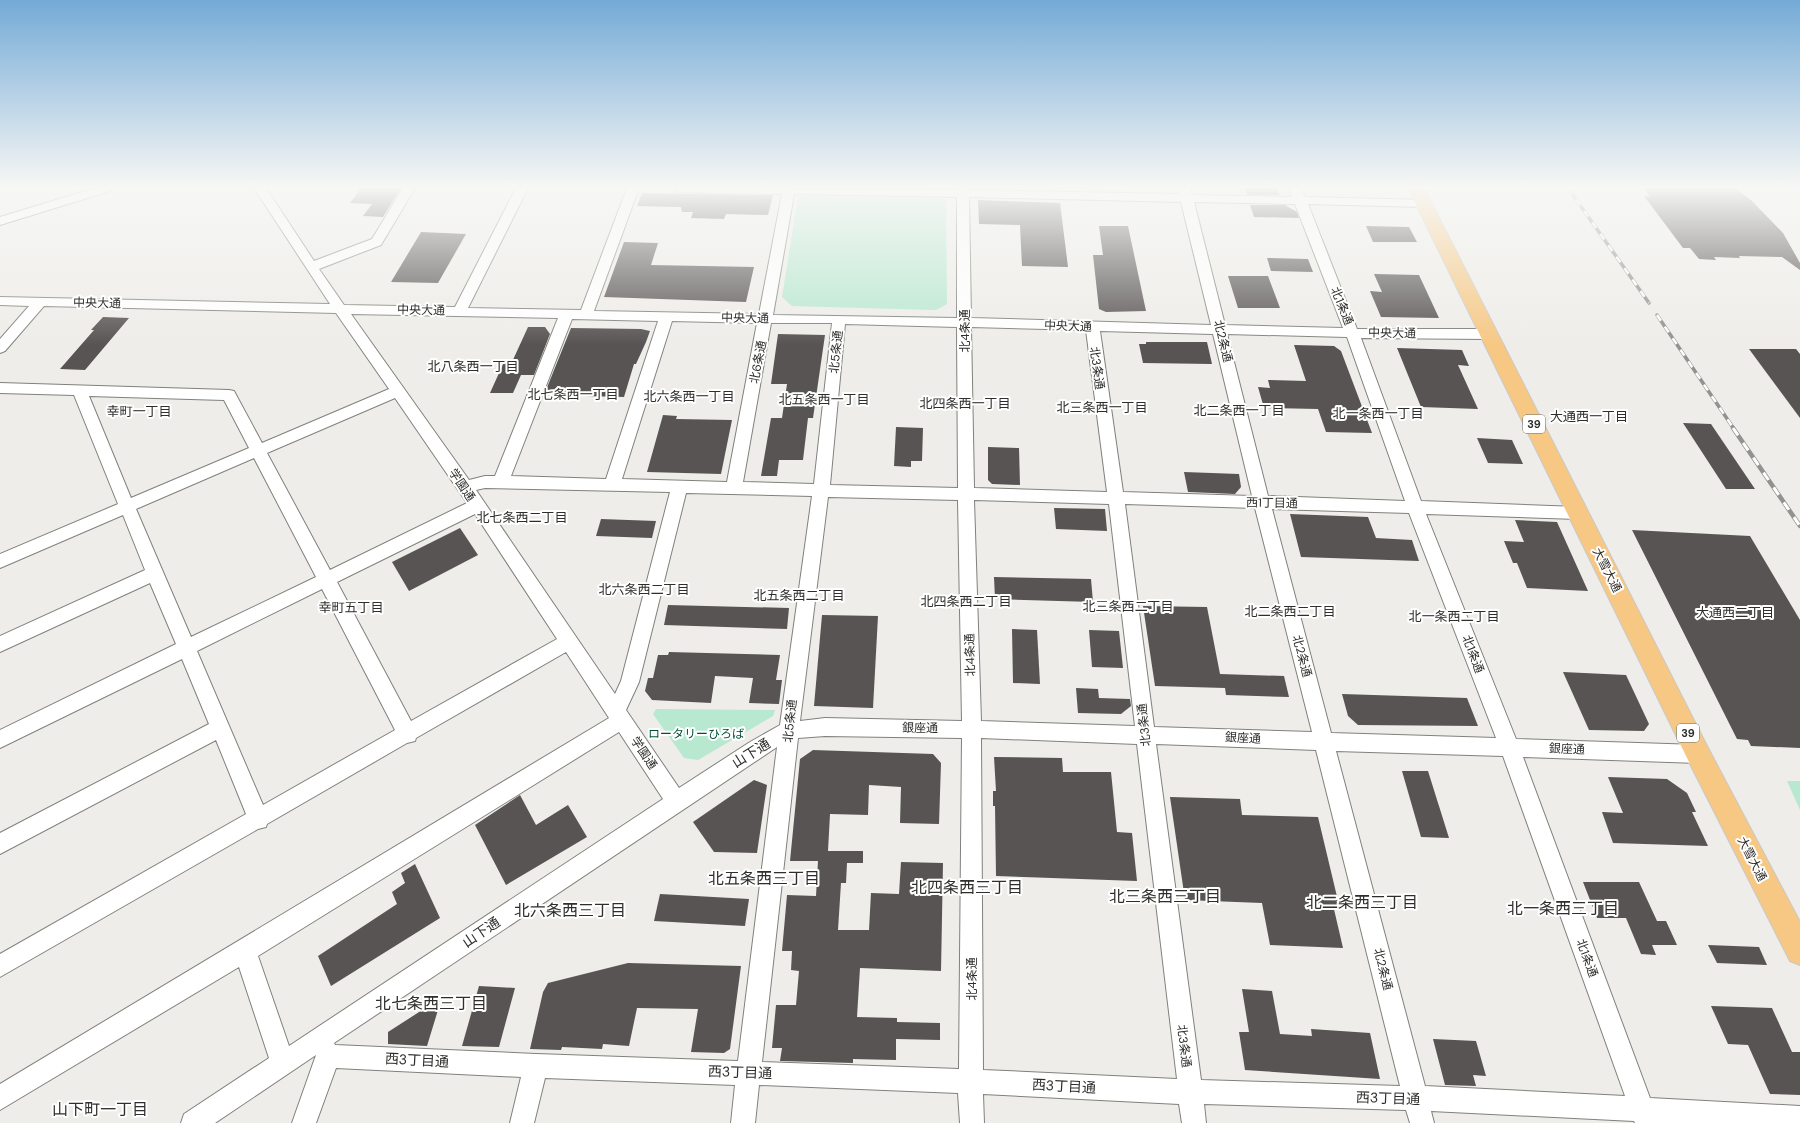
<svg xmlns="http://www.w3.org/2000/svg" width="1800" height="1123" viewBox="0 0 1800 1123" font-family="'DM Sans','Noto Sans JP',sans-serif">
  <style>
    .green { fill: #b8e8d0 }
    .building { fill: #585453 }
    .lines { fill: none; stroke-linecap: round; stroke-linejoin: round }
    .minor-casing { stroke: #81807c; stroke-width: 2 }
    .highway-casing { stroke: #c9c9c8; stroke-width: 2 }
    .minor { fill: #fff; fill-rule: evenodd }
    .highway { fill: #f6c884; fill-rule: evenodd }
    .rail-far1-casing { stroke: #93928f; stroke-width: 3.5 }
    .rail-casing { stroke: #93928f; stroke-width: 4.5 }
    .rail-far1 { stroke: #fff; stroke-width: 2.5; stroke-dasharray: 7; stroke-linecap: butt }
    .rail { stroke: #fff; stroke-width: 3; stroke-dasharray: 9; stroke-linecap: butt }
    .labels { text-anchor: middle; stroke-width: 4; stroke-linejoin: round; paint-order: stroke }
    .shield { fill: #fff; stroke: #6d6d6b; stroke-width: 1 }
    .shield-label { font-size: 11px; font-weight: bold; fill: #2e2e2c }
    .street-label { font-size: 12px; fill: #2e2e2c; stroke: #fff }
    .park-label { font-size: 12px; fill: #005036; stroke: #fff }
    .neighbourhood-label { font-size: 13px; fill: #2e2e2c; stroke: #fff }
    .near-street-label { font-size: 14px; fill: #2e2e2c; stroke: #fff }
    .near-neighbourhood-label { font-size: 16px; fill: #2e2e2c; stroke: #fff }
  </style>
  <rect width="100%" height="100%" fill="#eeede9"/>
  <g class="green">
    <path d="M 800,196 L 946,199 L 947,304 L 936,310 L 792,306 L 782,297 L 798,197 Z"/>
    <path d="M 656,709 L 775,710 L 773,716 L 698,760 L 684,758 L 653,714 Z"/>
    <path d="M 1787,781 L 1800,781 L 1800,810 Z"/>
  </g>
  <g class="building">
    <path d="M 361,188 L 401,188 L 383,217 L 363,216 L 372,204 L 350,203 Z"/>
    <path d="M 1245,188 L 1277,188 L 1280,195 L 1247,195 Z"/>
    <path d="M 1644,188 L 1735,188 L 1751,200 L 1783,233 L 1800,263 L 1800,270 L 1782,257 L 1739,256 L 1740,258 L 1714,257 L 1716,260 L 1699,259 L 1690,248 L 1683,248 L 1644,196 L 1650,197 Z"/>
    <path d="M 642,193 L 755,195 L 773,195 L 768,215 L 726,214 L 724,219 L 691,218 L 693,212 L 682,212 L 681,207 L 637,206 Z"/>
    <path d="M 978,200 L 1060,203 L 1068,267 L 1022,266 L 1020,225 L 979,224 Z"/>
    <path d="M 1250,205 L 1285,205 L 1297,212 L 1299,218 L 1254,217 Z"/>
    <path d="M 1099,226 L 1128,226 L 1146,311 L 1106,312 L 1099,309 L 1093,255 L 1103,255 Z"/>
    <path d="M 1366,226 L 1409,227 L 1417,242 L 1373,242 Z"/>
    <path d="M 421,232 L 466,234 L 438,283 L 391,282 Z"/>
    <path d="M 624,242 L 658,243 L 651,265 L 754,267 L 746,302 L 604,297 Z"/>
    <path d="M 1267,258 L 1308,259 L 1313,272 L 1271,271 Z"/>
    <path d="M 1374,274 L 1419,275 L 1439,318 L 1381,317 L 1370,291 L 1382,292 Z"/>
    <path d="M 1228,276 L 1268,276 L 1280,308 L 1238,308 Z"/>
    <path d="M 103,317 L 129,318 L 85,370 L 60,369 L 94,330 L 91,330 Z"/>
    <path d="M 528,327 L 545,327 L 550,334 L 534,375 L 521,375 L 513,393 L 490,393 L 504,362 L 512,362 Z"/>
    <path d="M 571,328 L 641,329 L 650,331 L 646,342 L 636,364 L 634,364 L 624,397 L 544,395 Z"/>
    <path d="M 778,334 L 825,335 L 813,418 L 808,418 L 803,460 L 779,460 L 777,476 L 761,476 L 771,418 L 782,418 L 787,384 L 771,384 Z"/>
    <path d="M 1146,342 L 1207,342 L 1212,364 L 1143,363 L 1139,344 L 1146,344 Z"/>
    <path d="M 1294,345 L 1334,346 L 1341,351 L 1372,433 L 1326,432 L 1318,409 L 1264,408 L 1258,387 L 1270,388 L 1268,380 L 1306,381 Z"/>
    <path d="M 1397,348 L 1462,350 L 1469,366 L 1458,365 L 1478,409 L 1421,407 Z"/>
    <path d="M 1749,349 L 1796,349 L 1800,354 L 1800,418 Z"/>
    <path d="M 663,415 L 677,416 L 676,419 L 732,420 L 721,474 L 647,472 Z"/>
    <path d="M 1683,423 L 1711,424 L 1755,489 L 1726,489 Z"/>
    <path d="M 896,427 L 923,428 L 922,461 L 911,461 L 911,467 L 894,466 Z"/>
    <path d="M 1477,438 L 1512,440 L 1523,464 L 1488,463 Z"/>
    <path d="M 988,447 L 1019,448 L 1020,485 L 992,484 L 988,480 Z"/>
    <path d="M 1184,472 L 1239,474 L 1241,487 L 1235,494 L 1188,492 Z"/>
    <path d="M 1054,508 L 1105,509 L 1107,531 L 1056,529 Z"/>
    <path d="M 1290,514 L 1368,517 L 1376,538 L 1412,540 L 1419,561 L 1301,557 Z"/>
    <path d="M 601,519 L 656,521 L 652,538 L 596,536 Z"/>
    <path d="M 1515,520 L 1557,522 L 1588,591 L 1527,588 L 1517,563 L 1513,563 L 1504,541 L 1524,542 Z"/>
    <path d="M 460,528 L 478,555 L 409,591 L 392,562 Z"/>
    <path d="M 1632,530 L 1750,536 L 1800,620 L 1800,748 L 1751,746 L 1748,740 L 1737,739 Z"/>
    <path d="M 994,577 L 1091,579 L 1093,602 L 995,599 Z"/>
    <path d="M 668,605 L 789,608 L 787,629 L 664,625 Z"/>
    <path d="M 1143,606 L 1207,607 L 1220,674 L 1284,676 L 1289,697 L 1226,695 L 1225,688 L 1155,686 Z"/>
    <path d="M 822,615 L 878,616 L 873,708 L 814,706 Z"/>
    <path d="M 1012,629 L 1037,630 L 1040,684 L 1013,683 Z"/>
    <path d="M 1089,630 L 1119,631 L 1123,668 L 1092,667 Z"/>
    <path d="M 669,652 L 780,655 L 776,680 L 782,680 L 779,704 L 749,703 L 753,678 L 715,676 L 711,703 L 652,700 L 645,691 L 648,678 L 653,678 L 658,655 L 668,655 Z"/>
    <path d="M 1563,672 L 1626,675 L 1649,724 L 1644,731 L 1589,730 Z"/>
    <path d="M 1076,688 L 1098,689 L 1099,698 L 1130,699 L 1131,706 L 1121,714 L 1078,713 Z"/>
    <path d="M 1342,694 L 1467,698 L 1478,726 L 1358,725 L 1348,716 Z"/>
    <path d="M 813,750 L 933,754 L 941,763 L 939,824 L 900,823 L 901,787 L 869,785 L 868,815 L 830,814 L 828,851 L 863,851 L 863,863 L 847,863 L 846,883 L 841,883 L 838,930 L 869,930 L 871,893 L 899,894 L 901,862 L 943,863 L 941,971 L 860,968 L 857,1017 L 897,1018 L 897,1022 L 940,1023 L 940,1040 L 896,1039 L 896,1060 L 853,1059 L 853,1063 L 780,1061 L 782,1048 L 772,1048 L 776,1005 L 796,1005 L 799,971 L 791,970 L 792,951 L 782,951 L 787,895 L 816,896 L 818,861 L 790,861 L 800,759 Z"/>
    <path d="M 994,757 L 1062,758 L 1063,772 L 1111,772 L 1117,832 L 1132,833 L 1137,881 L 996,876 L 995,806 L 993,806 L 993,791 L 996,791 Z"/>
    <path d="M 1402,771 L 1428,771 L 1449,838 L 1421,837 Z"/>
    <path d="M 1608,777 L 1667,779 L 1687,793 L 1696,812 L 1692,812 L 1708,846 L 1613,843 L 1602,812 L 1623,813 Z"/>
    <path d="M 754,780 L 767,785 L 757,853 L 714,852 L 693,822 Z"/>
    <path d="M 520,795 L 536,825 L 568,805 L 587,837 L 506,885 L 475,825 Z"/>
    <path d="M 1170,797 L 1240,799 L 1242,815 L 1318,817 L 1339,905 L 1333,905 L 1343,948 L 1270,945 L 1262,903 L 1185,900 Z"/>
    <path d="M 415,864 L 440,918 L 331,986 L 318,956 L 397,904 L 392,892 L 405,883 L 401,873 Z"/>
    <path d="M 1583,882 L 1639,882 L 1657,921 L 1666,921 L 1677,945 L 1652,945 L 1656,955 L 1641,954 L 1626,918 L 1597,918 Z"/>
    <path d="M 660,894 L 749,899 L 745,926 L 654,921 Z"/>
    <path d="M 1708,945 L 1759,947 L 1767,965 L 1717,963 Z"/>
    <path d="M 628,963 L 741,966 L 730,1049 L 724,1053 L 691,1052 L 698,1009 L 637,1008 L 629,1046 L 603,1044 L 602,1049 L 562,1047 L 561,1050 L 530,1049 L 543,992 L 548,983 Z"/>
    <path d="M 479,986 L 515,988 L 499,1047 L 462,1046 Z"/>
    <path d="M 1242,989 L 1272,991 L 1280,1034 L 1312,1036 L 1311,1029 L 1370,1033 L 1380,1079 L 1245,1070 L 1239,1032 L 1249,1032 Z"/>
    <path d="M 430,1005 L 432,1010 L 438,1010 L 427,1046 L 388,1044 L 388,1032 Z"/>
    <path d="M 1711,1006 L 1772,1008 L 1792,1052 L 1800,1052 L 1800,1095 L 1770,1094 L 1748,1045 L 1728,1044 Z"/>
    <path d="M 1433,1039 L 1476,1041 L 1486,1076 L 1473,1075 L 1476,1086 L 1445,1085 Z"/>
  </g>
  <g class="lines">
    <g class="minor-casing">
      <g id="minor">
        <path d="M 95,188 L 112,188 L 110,191 L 0,225 L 0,217 Z"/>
        <path d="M 254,188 L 266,188 L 314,261 L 372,239 L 403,188 L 415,188 L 381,245 L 319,269 L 344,305 L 455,307 L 516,188 L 528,188 L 468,308 L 581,310 L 627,188 L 639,188 L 594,311 L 759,314 L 782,194 L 680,192 L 676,191 L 674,188 L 957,190 L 957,188 L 969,188 L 969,190 L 1180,194 L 1178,188 L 1190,188 L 1192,195 L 1292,197 L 1289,188 L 1301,188 L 1305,197 L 1427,200 L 1429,203 L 1427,206 L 1423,207 L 1308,204 L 1357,329 L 1489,329 L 1494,331 L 1496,334 L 1494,337 L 1489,339 L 1361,338 L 1421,501 L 1578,507 L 1584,509 L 1586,513 L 1584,517 L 1578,519 L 1426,514 L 1516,739 L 1698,745 L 1705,748 L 1708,754 L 1705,760 L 1698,763 L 1523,757 L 1650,1098 L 1800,1106 L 1800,1123 L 1635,1123 L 1634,1121 L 1431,1111 L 1434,1123 L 1410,1123 L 1406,1110 L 1204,1104 L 1206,1123 L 1182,1123 L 1179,1104 L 983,1094 L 984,1123 L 960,1123 L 958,1093 L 759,1085 L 755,1123 L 731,1123 L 735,1085 L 545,1078 L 534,1123 L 510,1123 L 521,1077 L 336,1068 L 316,1123 L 292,1123 L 316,1055 L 215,1123 L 181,1123 L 184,1114 L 269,1058 L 239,967 L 0,1110 L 0,1084 L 609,718 L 566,652 L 416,738 L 415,741 L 407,743 L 267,824 L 266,827 L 258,829 L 0,977 L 0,954 L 246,814 L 216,740 L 0,854 L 0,833 L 209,724 L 182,659 L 0,748 L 0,730 L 176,644 L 150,583 L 0,652 L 0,636 L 145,570 L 123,515 L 0,568 L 0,554 L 118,504 L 74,395 L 0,393 L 0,383 L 229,390 L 234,391 L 262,443 L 389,389 L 336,313 L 44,306 L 5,351 L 0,353 L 0,339 L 29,306 L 0,305 L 0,297 L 330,304 ZM 794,194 L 957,197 L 957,318 L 773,315 ZM 969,197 L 1181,202 L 1211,325 L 971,318 ZM 1194,202 L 1295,204 L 1343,328 L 1225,325 ZM 351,314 L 558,318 L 495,476 L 485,476 L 469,480 ZM 572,319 L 658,321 L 606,479 L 511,476 ZM 672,321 L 757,323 L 727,482 L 622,479 ZM 771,323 L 832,323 L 814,484 L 743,482 ZM 845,324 L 957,327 L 958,488 L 830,485 ZM 971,327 L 1086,330 L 1107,492 L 974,488 ZM 1100,331 L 1213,334 L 1252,496 L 1123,492 ZM 1227,334 L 1347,337 L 1405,501 L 1268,496 ZM 89,396 L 224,400 L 249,448 L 131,498 ZM 395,398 L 467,503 L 330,570 L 267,453 ZM 254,458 L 316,577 L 191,637 L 136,509 ZM 485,488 L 670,492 L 621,681 L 615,694 L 476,490 ZM 686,493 L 812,496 L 780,725 L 750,742 L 679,788 L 626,710 L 639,682 ZM 828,497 L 958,500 L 962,721 L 825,718 L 800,721 ZM 974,500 L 1109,504 L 1135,726 L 981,721 ZM 1125,504 L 1255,508 L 1312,732 L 1154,727 ZM 1272,509 L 1409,513 L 1496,738 L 1331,733 ZM 475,514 L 557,639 L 411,721 L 337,582 ZM 322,589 L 395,730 L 263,805 L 197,651 ZM 619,732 L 663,799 L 289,1046 L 258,956 ZM 825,736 L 962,738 L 959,1069 L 762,1062 L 798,738 ZM 981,738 L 1137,744 L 1177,1079 L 983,1070 ZM 1156,744 L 1316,750 L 1400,1086 L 1201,1080 ZM 777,747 L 738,1061 L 536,1054 L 335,1045 L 334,1043 ZM 1336,751 L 1503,756 L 1625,1096 L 1425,1086 Z"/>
      </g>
    </g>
    <g class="highway-casing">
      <path id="highway" d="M 1408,188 L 1424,188 L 1707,746 L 1800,922 L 1800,965 L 1790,961 L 1689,762 Z"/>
    </g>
    <use href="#minor" class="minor"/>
    <use href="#highway" class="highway"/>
    <g class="rail-far1-casing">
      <g id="rail-far1">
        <path d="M 1568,188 L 1649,303"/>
        <path d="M 1657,315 L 1734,429"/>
      </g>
    </g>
    <g class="rail-casing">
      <path id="rail" d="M 1733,428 L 1800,526"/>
    </g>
    <use href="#rail-far1" class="rail-far1"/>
    <use href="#rail" class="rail"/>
  </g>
  <linearGradient id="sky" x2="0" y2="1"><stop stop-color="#74aad6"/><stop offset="0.54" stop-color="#f7f7f5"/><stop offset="1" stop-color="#f7f7f5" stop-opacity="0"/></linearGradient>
  <rect width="1800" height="345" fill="url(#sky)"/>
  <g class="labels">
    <g class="shield">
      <rect x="1523" y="415" width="22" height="18" rx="3"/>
      <rect x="1677" y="724" width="22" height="18" rx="3"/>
    </g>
    <g class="shield-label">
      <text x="1534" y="428">39</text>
      <text x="1688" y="737">39</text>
    </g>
    <g class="street-label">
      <text transform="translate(97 303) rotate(1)" y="4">中央大通</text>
      <text transform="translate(1342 306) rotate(68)" y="4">北1条通</text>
      <text transform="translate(421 310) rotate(1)" y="4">中央大通</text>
      <text transform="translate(745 318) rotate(1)" y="4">中央大通</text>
      <text transform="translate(1068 326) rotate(2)" y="4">中央大通</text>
      <text transform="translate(965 331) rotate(-90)" y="4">北4条通</text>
      <text transform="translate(1392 333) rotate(1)" y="4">中央大通</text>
      <text transform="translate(1223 341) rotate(76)" y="4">北2条通</text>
      <text transform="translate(836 352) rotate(-84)" y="4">北5条通</text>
      <text transform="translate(758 362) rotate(-79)" y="4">北6条通</text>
      <text transform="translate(1097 368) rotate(82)" y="4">北3条通</text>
      <text transform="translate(462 485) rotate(56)" y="4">学園通</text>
      <text transform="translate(1272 503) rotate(1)" y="4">西1丁目通</text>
      <text transform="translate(1607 570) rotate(63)" y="4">大雪大通</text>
      <text transform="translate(1473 654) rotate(69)" y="4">北1条通</text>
      <text transform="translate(970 655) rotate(-91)" y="4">北4条通</text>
      <text transform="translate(1302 656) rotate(75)" y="4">北2条通</text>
      <text transform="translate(790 721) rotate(-84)" y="4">北5条通</text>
      <text transform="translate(1144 725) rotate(-96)" y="4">北3条通</text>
      <text transform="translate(920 728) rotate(1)" y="4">銀座通</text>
      <text transform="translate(1243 738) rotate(3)" y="4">銀座通</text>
      <text transform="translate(1567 749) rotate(2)" y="4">銀座通</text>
      <text transform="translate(644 753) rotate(56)" y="4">学園通</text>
      <text transform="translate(1752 859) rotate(63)" y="4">大雪大通</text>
      <text transform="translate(1587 958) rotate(70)" y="4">北1条通</text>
      <text transform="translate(1383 969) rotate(76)" y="4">北2条通</text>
      <text transform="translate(972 979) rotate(-90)" y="4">北4条通</text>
      <text transform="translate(1184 1046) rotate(83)" y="4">北3条通</text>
    </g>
    <g class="park-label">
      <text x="696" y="738">ロータリーひろば</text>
    </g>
    <g class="neighbourhood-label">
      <text x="473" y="371">北八条西一丁目</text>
      <text x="573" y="399">北七条西一丁目</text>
      <text x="689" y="401">北六条西一丁目</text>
      <text x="824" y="404">北五条西一丁目</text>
      <text x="965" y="408">北四条西一丁目</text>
      <text x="1102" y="412">北三条西一丁目</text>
      <text x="1239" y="415">北二条西一丁目</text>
      <text x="139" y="416">幸町一丁目</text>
      <text x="1378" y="418">北一条西一丁目</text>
      <text x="1589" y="421">大通西一丁目</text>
      <text x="522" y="522">北七条西二丁目</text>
      <text x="644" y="594">北六条西二丁目</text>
      <text x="799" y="600">北五条西二丁目</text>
      <text x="966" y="606">北四条西二丁目</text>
      <text x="1128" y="611">北三条西二丁目</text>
      <text x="351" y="612">幸町五丁目</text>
      <text x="1290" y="616">北二条西二丁目</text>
      <text x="1735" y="617">大通西二丁目</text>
      <text x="1454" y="621">北一条西二丁目</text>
    </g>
    <g class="near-street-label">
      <text transform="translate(751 753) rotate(-32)" y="5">山下通</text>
      <text transform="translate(481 932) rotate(-34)" y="5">山下通</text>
      <text transform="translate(417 1060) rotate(3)" y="5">西3丁目通</text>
      <text transform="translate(740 1072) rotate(2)" y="5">西3丁目通</text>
      <text transform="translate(1064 1086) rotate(3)" y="5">西3丁目通</text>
      <text transform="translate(1388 1098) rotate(2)" y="5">西3丁目通</text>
    </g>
    <g class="near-neighbourhood-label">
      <text x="764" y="884">北五条西三丁目</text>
      <text x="967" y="893">北四条西三丁目</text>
      <text x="1165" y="902">北三条西三丁目</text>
      <text x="1362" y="908">北二条西三丁目</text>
      <text x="1563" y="914">北一条西三丁目</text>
      <text x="570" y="916">北六条西三丁目</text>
      <text x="431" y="1009">北七条西三丁目</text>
      <text x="100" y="1115">山下町一丁目</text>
    </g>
  </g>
</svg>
